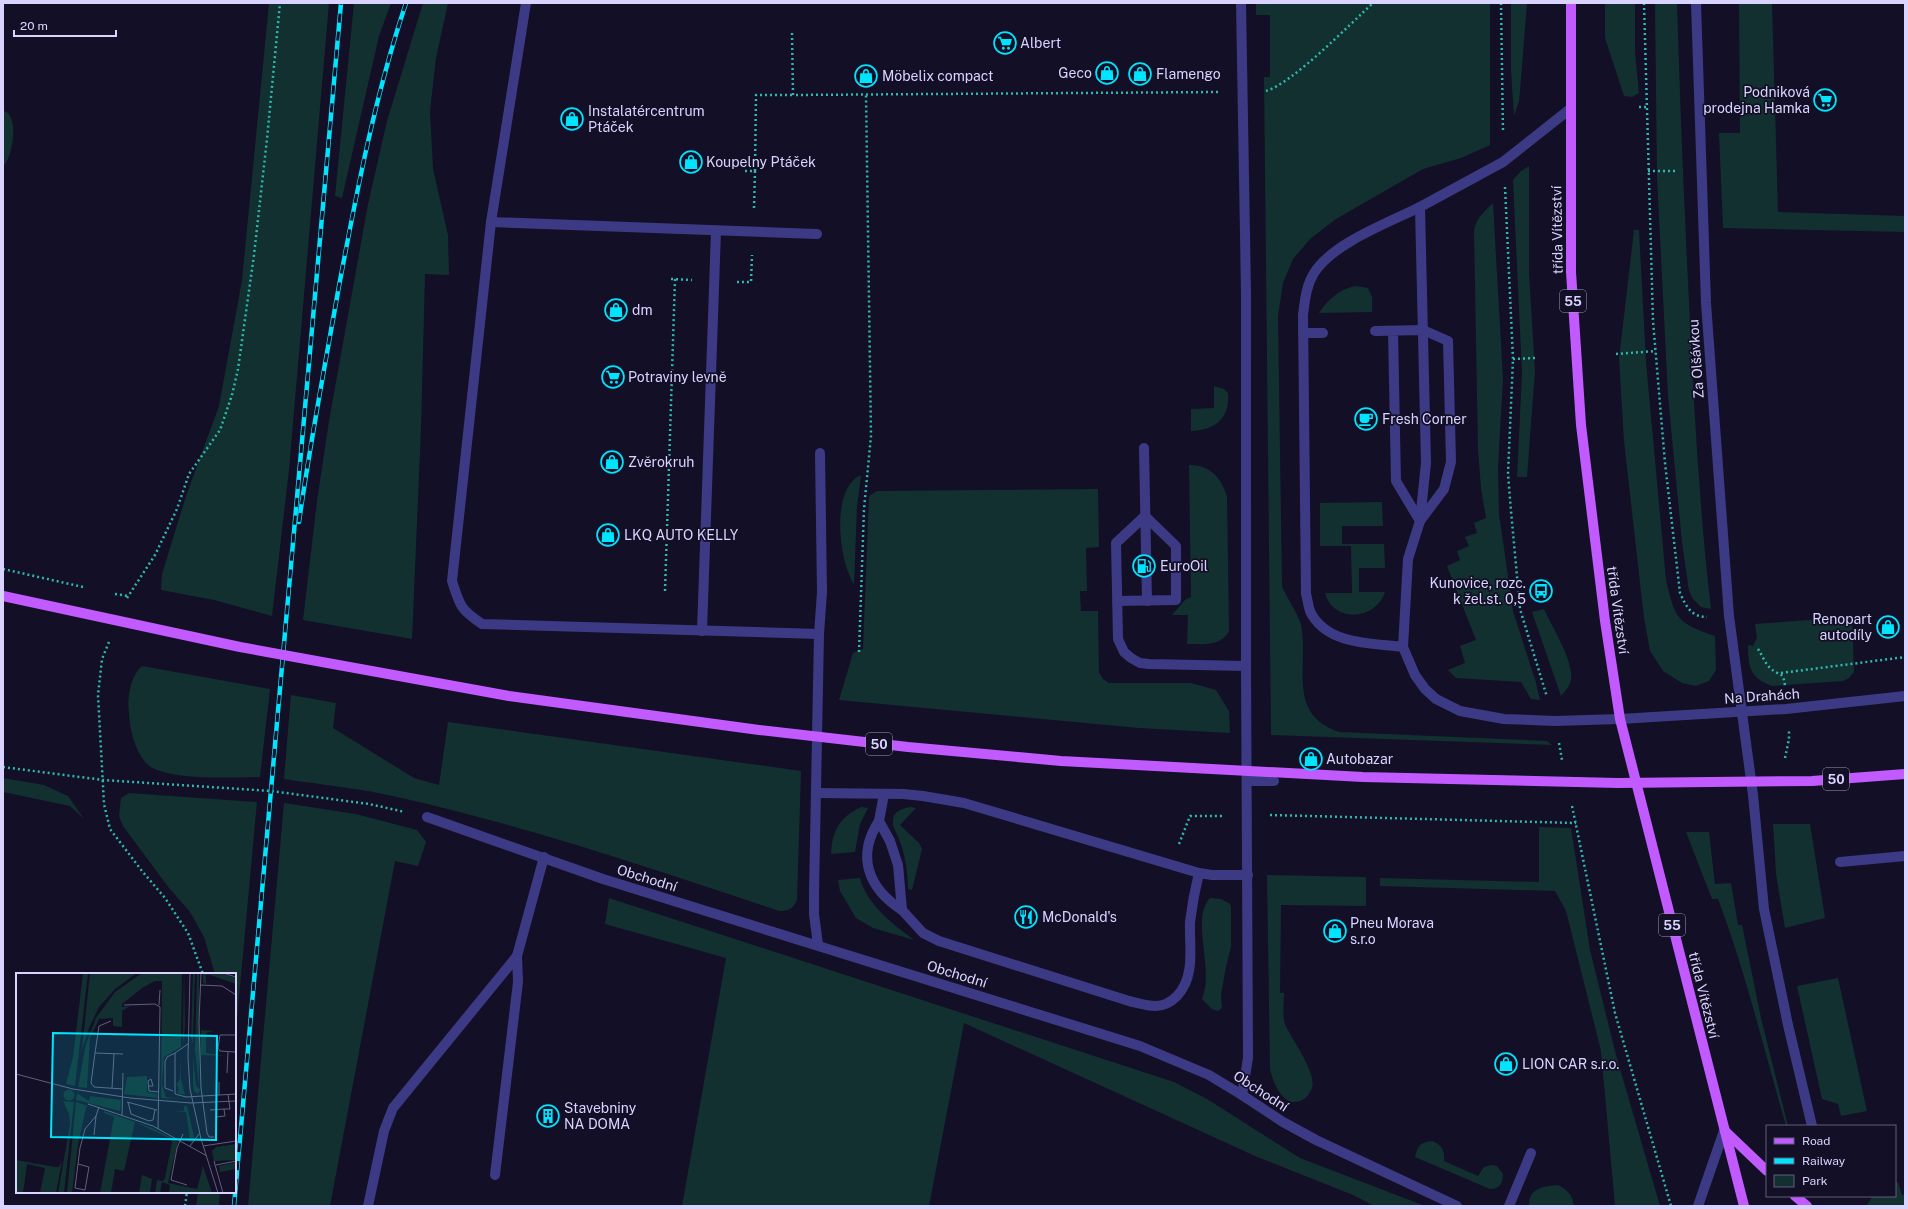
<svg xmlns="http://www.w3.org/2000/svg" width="1908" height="1209" viewBox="0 0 1908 1209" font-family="'Public Sans',sans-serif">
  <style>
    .green { fill: #12302f }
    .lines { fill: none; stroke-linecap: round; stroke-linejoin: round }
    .path { stroke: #2fb8b0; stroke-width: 2.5; stroke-dasharray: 2 3; stroke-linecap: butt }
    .lane { stroke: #3d3a85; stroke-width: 10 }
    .street { stroke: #3d3a85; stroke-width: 10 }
    .primary { stroke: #c25bff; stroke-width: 10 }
    .rail-casing { stroke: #00e5ff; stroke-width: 4.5 }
    .rail { stroke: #130f26; stroke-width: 3; stroke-dasharray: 9; stroke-linecap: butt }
    .primary-bridge { stroke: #c25bff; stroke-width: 10 }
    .labels { text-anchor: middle; stroke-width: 3.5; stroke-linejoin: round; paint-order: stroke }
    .shield { fill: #130f26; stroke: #9e99be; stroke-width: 1 }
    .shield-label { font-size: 13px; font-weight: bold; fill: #d9d4ff }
    .poi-label { font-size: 14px; fill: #d9d4ff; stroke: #130f26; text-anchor: start }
    .street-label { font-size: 14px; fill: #d9d4ff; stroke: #130f26 }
    .inset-road { fill: none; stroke: #625e7d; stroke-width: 1 }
    .view { fill: #00e5ff; fill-opacity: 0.15; stroke: #00e5ff; stroke-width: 2 }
    .inset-edge { fill: none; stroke: #d9d4ff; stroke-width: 2 }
  </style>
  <rect width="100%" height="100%" fill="#130f26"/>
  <g class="green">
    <path d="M 269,3 L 329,3 L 289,470 L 272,616 L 214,600 L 161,590 L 162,574 L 186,496 L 219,406 L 242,280 Z"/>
    <path d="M 354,3 L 391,3 L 379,36 L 342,198 L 335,196 Z"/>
    <path d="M 423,3 L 448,3 L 436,58 L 430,111 L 433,169 L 448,235 L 449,275 L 425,274 L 421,429 L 412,639 L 303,620 L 317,501 L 329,421 L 368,204 L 387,121 Z"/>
    <path d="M 1256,3 L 1490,3 L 1490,145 L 1461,158 L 1423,169 L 1336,219 L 1310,239 L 1293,259 L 1283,283 L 1278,316 L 1282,586 C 1286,597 1299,615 1301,625 C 1309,667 1286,714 1339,732 L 1547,741 L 1552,745 L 1271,735 L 1264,77 L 1270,77 L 1270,15 L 1256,15 Z"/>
    <path d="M 1511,3 L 1527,3 L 1520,91 L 1519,101 L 1514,116 L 1511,71 Z"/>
    <path d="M 1605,3 L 1635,3 L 1635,52 L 1639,93 L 1632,97 L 1624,96 L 1605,38 Z"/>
    <path d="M 1655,3 L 1677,3 C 1680,103 1684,202 1689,302 C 1694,404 1699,507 1711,609 L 1701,607 L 1693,599 L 1689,591 L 1682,542 L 1668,396 L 1657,177 Z"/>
    <path d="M 1739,3 L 1772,3 L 1778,212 L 1905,216 L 1905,232 L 1723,228 L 1719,133 L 1740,133 Z"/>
    <path d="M 3,111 C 20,113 13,158 3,166 Z"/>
    <path d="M 1529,166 L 1529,273 L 1535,371 L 1527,477 L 1517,477 L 1522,373 L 1513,180 L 1521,171 Z"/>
    <path d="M 1493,203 L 1503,379 L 1498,468 L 1499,514 L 1513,611 L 1536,683 L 1540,700 L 1531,699 L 1521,682 L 1456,678 L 1448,670 L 1465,663 L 1460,646 L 1476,640 L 1447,566 L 1460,560 L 1457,551 L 1469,546 L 1465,537 L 1477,533 L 1474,523 L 1486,518 L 1481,488 L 1478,451 L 1474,230 C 1476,218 1485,211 1493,203 Z"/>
    <path d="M 1634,230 L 1639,230 L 1646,362 L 1666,580 C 1675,619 1677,623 1715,636 L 1716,670 L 1709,681 L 1696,686 L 1682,683 L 1663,671 L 1650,651 L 1644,618 L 1624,441 L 1619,359 Z"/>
    <path d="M 1356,286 L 1368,288 L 1372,297 L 1372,312 L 1319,313 C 1327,300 1341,288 1356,286 Z"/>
    <path d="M 1214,386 L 1224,389 L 1228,393 C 1230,418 1216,430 1191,431 L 1191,409 L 1214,408 Z"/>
    <path d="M 1189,465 C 1210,465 1222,478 1227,497 L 1229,631 C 1221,647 1202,644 1187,644 L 1188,615 L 1172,615 L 1185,600 L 1191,597 Z"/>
    <path d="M 861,475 L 857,507 L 854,584 C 839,562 830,488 861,475 Z"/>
    <path d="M 1098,489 L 1099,547 L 1086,548 L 1087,591 L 1080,591 L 1081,611 L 1098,611 L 1099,672 L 1103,679 L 1109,683 L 1191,683 L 1216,690 L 1229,711 L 1230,733 L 1139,728 L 839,700 L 853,653 L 863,649 L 869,496 L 877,491 Z"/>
    <path d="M 1382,502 L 1383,526 L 1342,526 L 1342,544 L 1384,544 L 1385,568 L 1359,568 L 1359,592 L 1385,592 C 1376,620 1334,624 1325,593 L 1352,593 L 1351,546 L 1320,546 L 1320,503 Z"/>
    <path d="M 1544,609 C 1552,627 1574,661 1571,680 C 1570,686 1565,691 1561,696 L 1532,612 Z"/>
    <path d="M 1852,617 L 1854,672 L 1849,678 L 1843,681 L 1772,686 C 1750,678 1748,667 1748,645 L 1753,646 L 1757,638 L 1755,624 Z"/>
    <path d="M 142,666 L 270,689 L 260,777 C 235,777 161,782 145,762 C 134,748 130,730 129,713 C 127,698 130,676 142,666 Z"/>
    <path d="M 291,695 L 336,703 L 333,728 L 414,778 L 439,785 L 448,722 L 801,771 L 797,900 C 793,909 789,911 779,911 C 653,869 527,826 397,797 C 360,788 322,785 284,779 Z"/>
    <path d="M 3,778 L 44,785 L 68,796 L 84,819 L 70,806 L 3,792 Z"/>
    <path d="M 129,793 L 257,802 L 235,1041 L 235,974 L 215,974 L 204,937 L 190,912 L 169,888 L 123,826 L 119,816 L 121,798 Z"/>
    <path d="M 284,803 L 356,814 L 417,830 L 426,842 L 418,866 L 395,861 L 330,1206 L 248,1206 Z"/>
    <path d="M 861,807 L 868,808 L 860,824 L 855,852 L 831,854 C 832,831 840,817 861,807 Z"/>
    <path d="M 911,807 L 916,808 L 900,825 L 919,843 L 922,849 L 912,890 L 908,889 C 908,873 905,854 899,839 C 897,833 892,827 893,821 C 893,811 903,808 911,807 Z"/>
    <path d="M 1773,824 L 1810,824 L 1825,918 L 1785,928 L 1776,874 Z"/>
    <path d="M 1539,827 L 1571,828 L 1590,950 L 1616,1055 L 1660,1206 L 1615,1206 L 1601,1051 L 1566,911 L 1555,891 L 1380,886 L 1380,878 L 1539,882 Z"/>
    <path d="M 1686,832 L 1709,832 L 1715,884 L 1731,883 L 1738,925 L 1742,925 L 1761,1018 L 1788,1126 L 1786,1126 C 1764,1050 1746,973 1718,899 L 1712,899 Z"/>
    <path d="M 1267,875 L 1366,877 L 1366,906 L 1281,905 L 1280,993 L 1284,993 C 1284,1002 1282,1015 1285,1024 C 1291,1039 1317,1072 1312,1088 C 1310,1093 1306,1099 1300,1101 C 1283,1108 1272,1081 1270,1068 Z"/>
    <path d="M 860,878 C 866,904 894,925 914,940 L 873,928 L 856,918 L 840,891 L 838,880 Z"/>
    <path d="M 609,898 L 1174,1082 L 1207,1099 L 1300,1158 L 1425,1206 L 1374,1206 L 1353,1195 L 1255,1156 L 964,1023 L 929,1206 L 682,1206 L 726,958 L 605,924 Z"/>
    <path d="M 1210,898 L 1221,899 L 1230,904 L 1231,908 L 1231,947 L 1226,967 L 1221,994 L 1222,1008 L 1218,1011 L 1212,1009 L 1202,999 C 1215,970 1190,919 1210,898 Z"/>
    <path d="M 1838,978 L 1867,1111 L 1841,1116 L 1838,1104 L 1822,1099 L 1797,986 Z"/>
    <path d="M 1432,1141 C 1442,1145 1445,1150 1444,1161 L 1478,1176 L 1484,1167 L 1491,1165 L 1497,1166 L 1503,1174 C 1503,1183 1500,1189 1490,1189 L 1415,1157 C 1418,1146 1420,1142 1432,1141 Z"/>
    <path d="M 1898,1182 L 1902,1195 L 1905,1195 L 1905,1206 L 1866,1206 L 1873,1196 L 1895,1196 L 1895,1183 Z"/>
    <path d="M 1558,1185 C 1568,1190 1572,1195 1574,1206 L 1529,1206 C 1528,1188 1544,1186 1558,1185 Z"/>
    <path d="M 198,1192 L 220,1192 L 219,1206 L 196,1206 Z"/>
  </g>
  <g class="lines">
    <g class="path">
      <path d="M 1501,3 L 1503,132"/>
      <path d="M 1644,3 L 1653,321 L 1665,463 L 1680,593 C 1686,606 1691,617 1707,617"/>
      <path d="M 792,33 L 793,95 L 1220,92"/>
      <path d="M 1266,91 C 1293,83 1350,24 1373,3"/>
      <path d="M 1639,107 L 1646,107"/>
      <path d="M 745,171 L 755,171 L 754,208"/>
      <path d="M 755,171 L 756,95 L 793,95"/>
      <path d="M 1648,171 L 1678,171"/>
      <path d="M 1505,187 L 1513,359 L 1508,474 L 1511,511 L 1520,609 L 1547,697"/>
      <path d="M 671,279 L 692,280"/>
      <path d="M 737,282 L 751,282 L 752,255"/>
      <path d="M 1616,354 L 1656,351"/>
      <path d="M 1513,359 L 1535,358"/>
      <path d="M 3,569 L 83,587"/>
      <path d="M 665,591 L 675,279"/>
      <path d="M 115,594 L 128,596"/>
      <path d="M 1519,594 L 1529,593"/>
      <path d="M 127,598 L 155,555 L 177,509 L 189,474 L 220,430 L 232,395 L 238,369 L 254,255 L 267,139 L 280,3"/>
      <path d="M 109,642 L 102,659 L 98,695 L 104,804 L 110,829 L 142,871 L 165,898 L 188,933 L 203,974"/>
      <path d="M 1758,649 C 1762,655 1765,663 1770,668 C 1780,677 1783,670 1785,686"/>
      <path d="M 859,652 L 864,509 L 871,436 L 866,94"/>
      <path d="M 1781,673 L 1905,657"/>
      <path d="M 1559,743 L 1562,760"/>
      <path d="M 1785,758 L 1789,739 L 1789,731"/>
      <path d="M 3,767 L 103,780 L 271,791 L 369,804 L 405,812"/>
      <path d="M 1572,806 L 1615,1013 L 1671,1206"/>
      <path d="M 1270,815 L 1576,823"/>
      <path d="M 1179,844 L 1190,816 L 1223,816"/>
      <path d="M 185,1206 L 187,1192"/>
    </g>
    <g class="lane">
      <path d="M 1570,109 L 1503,162 L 1420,207 L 1426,463 L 1420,521 L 1408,559 L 1403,647 L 1415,675 L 1425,689 L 1436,699 L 1460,711 L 1504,719 L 1555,721 L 1620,719"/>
      <path d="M 491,222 L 526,3"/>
      <path d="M 817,234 L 491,222 L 452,581 C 460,606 460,609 482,624 L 819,634"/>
      <path d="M 1375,331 L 1423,330 L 1448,341 L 1451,462 L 1444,489 L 1420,521 L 1396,481 L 1393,331"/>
      <path d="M 1303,333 L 1323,333"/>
      <path d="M 1144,448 L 1147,601"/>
      <path d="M 1117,601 L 1176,600 L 1176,546 L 1145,516 L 1116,543 L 1118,639 L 1124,652 L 1131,658 L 1140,663 L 1149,664 L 1246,666"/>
      <path d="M 702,631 L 716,231"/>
      <path d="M 1403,647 C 1372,643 1330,645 1312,615 C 1308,609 1308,600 1306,594 L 1303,315 C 1305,300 1306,286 1314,273 C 1333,243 1388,223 1420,207"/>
      <path d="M 1247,781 L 1274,781"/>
      <path d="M 816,793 L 903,794 L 923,796 L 964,803 L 1199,873 L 1212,875 L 1248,875"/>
      <path d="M 884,794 L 879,821 L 890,841 L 898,865 L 902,910 L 923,933 L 939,941 L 1129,1001 C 1138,1003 1147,1006 1156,1006 C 1165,1006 1171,1002 1177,996 C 1196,976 1189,946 1190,922 C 1192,905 1195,889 1199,873"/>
      <path d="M 427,817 L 603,879 L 1140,1046 L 1209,1075 L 1242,1095 L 1248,1058 L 1246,666 L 1246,293 L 1241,3"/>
      <path d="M 879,821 C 856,856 868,888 902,910"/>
      <path d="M 1840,862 L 1905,856"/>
      <path d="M 818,945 L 814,914 L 814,894 L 819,634 L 822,592 L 820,453"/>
      <path d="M 495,1175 L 518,982 L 517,956"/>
      <path d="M 368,1206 L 384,1131 L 393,1108 L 517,956 L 544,857"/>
      <path d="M 1509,1206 L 1531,1153"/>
    </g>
    <g class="street">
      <path d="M 1696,3 L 1706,303 L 1729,616 L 1753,795 L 1764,909 L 1788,1025 L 1812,1126"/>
      <path d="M 1620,719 L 1786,709 L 1905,696"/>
      <path d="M 1242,1095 L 1283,1122 L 1316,1140 L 1457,1206"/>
      <path d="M 1698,1206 L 1724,1131"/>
    </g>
    <g class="primary">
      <path d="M 1571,3 L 1571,272 L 1581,425 L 1605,621 L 1620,719 L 1744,1206"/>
      <path d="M 1725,1131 L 1767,1171"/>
      <path d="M 1795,1196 L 1807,1206"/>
    </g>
    <g class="rail-casing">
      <g id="rail">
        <path d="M 299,522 C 310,443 325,365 339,286 C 357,190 375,96 406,3"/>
        <path d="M 234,1206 L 341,3"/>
      </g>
    </g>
    <use href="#rail" class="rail"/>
    <path class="primary-bridge" d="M 3,596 L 240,647 L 509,696 L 759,730 L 908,747 L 1061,761 L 1363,777 L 1618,783 L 1812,781 L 1905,774"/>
  </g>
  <defs>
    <g id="supermarket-ring" transform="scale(1.15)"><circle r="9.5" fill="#130f26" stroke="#00e5ff" stroke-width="1.5"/><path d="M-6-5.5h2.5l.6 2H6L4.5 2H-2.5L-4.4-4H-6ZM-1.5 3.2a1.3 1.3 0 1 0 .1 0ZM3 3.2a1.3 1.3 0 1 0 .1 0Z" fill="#00e5ff"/></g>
    <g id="shop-ring" transform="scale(1.15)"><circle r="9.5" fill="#130f26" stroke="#00e5ff" stroke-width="1.5"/><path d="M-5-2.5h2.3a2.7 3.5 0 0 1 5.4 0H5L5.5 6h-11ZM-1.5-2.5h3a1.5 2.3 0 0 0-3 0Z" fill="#00e5ff"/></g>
    <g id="cafe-ring" transform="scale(1.15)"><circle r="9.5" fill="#130f26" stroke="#00e5ff" stroke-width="1.5"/><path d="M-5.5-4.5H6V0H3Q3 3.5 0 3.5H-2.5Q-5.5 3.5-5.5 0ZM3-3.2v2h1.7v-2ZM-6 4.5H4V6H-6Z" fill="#00e5ff"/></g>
    <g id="fuel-ring" transform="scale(1.15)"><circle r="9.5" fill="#130f26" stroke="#00e5ff" stroke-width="1.5"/><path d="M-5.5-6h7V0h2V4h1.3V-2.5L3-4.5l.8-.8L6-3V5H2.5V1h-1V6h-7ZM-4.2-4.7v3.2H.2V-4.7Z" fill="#00e5ff"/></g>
    <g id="bus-ring" transform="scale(1.15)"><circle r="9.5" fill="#130f26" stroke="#00e5ff" stroke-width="1.5"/><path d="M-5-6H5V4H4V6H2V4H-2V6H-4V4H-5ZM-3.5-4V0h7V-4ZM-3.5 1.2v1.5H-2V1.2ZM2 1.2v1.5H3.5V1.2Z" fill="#00e5ff"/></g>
    <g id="restaurant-ring" transform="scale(1.15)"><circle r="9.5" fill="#130f26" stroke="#00e5ff" stroke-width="1.5"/><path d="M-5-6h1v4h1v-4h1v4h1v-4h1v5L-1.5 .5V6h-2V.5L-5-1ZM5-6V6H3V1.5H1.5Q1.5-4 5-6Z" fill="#00e5ff"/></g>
    <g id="building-ring" transform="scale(1.15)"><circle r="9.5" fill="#130f26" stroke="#00e5ff" stroke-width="1.5"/><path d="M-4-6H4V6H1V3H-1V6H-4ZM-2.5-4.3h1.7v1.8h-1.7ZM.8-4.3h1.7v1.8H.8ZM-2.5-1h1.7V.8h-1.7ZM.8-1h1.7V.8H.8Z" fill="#00e5ff"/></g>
  </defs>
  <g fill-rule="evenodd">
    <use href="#supermarket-ring" x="1005" y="43"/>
    <use href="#shop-ring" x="1107" y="73"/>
    <use href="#shop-ring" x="1140" y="74"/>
    <use href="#shop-ring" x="866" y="76"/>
    <use href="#supermarket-ring" x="1825" y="100"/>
    <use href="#shop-ring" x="572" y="119"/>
    <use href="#shop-ring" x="691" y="162"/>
    <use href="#shop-ring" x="616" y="310"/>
    <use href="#supermarket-ring" x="613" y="377"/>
    <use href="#cafe-ring" x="1366" y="419"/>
    <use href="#shop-ring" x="612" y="462"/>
    <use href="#shop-ring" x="608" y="535"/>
    <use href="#fuel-ring" x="1144" y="566"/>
    <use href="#bus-ring" x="1541" y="591"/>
    <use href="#shop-ring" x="1888" y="627"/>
    <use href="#shop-ring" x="1311" y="759"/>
    <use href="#restaurant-ring" x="1026" y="917"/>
    <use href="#shop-ring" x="1335" y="931"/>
    <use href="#shop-ring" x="1506" y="1064"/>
    <use href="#building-ring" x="548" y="1116"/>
  </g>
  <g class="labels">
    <g class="shield">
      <rect x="1560" y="290" width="26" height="22" rx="3"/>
      <rect x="866" y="733" width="26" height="22" rx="3"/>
      <rect x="1823" y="768" width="26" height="22" rx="3"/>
      <rect x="1659" y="914" width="26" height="22" rx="3"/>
    </g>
    <g class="shield-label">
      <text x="1573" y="306">55</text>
      <text x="879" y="749">50</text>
      <text x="1836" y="784">50</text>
      <text x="1672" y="930">55</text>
    </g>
    <g class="poi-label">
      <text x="1020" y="48">Albert</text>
      <text x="1092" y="78" text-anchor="end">Geco</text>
      <text x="1156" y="79">Flamengo</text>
      <text x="882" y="81">Möbelix compact</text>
      <text x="1810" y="97" text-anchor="end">Podniková<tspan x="1810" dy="16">prodejna Hamka</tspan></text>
      <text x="588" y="116">Instalatércentrum<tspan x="588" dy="16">Ptáček</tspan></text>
      <text x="706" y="167">Koupelny Ptáček</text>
      <text x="632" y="315">dm</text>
      <text x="628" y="382">Potraviny levně</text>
      <text x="1382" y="424">Fresh Corner</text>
      <text x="628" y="467">Zvěrokruh</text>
      <text x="624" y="540">LKQ AUTO KELLY</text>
      <text x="1160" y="571">EuroOil</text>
      <text x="1526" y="588" text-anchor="end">Kunovice, rozc.<tspan x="1526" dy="16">k žel.st. 0,5</tspan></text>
      <text x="1872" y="624" text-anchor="end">Renopart<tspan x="1872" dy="16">autodíly</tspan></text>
      <text x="1326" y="764">Autobazar</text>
      <text x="1042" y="922">McDonald's</text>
      <text x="1350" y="928">Pneu Morava<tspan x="1350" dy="16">s.r.o</tspan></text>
      <text x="1522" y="1069">LION CAR s.r.o.</text>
      <text x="564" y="1113">Stavebniny<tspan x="564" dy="16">NA DOMA</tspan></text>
    </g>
    <g class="street-label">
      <text transform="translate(1557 230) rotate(-91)" y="5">třída Vítězství</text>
      <text transform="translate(1696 359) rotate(-94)" y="5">Za Olšávkou</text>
      <text transform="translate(1618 610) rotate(82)" y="5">třída Vítězství</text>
      <text transform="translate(1762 696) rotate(-4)" y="5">Na Drahách</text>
      <text transform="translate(647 878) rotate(17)" y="5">Obchodní</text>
      <text transform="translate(957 974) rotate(17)" y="5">Obchodní</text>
      <text transform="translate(1704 995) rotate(76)" y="5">třída Vítězství</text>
      <text transform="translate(1261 1091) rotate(33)" y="5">Obchodní</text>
    </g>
  </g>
  <g transform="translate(16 973)">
    <rect width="220" height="220" fill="#130f26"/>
    <path d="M 67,0 L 72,0 L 59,113 L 50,111 L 57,84 ZM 74,0 L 121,0 L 99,16 L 83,34 L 73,55 L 66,77 ZM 126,0 L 166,0 L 165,74 L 148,84 L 146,111 L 150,124 L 170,126 L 145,125 L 146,8 L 139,8 L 126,15 L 106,31 L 106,34 L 114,33 L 106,38 L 106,54 L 97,53 L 97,45 L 83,46 L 74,65 L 71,115 L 62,114 L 70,71 L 80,45 L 99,19 ZM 168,0 L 169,52 L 167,72 L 167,58 ZM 177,0 L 179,0 L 177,70 L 175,65 ZM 181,0 L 183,0 L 183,115 L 179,77 ZM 187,0 L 204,0 L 220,5 L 220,11 L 194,2 L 190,2 L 190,11 L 187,10 ZM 185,57 L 198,58 L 190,60 L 190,80 L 210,83 L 185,82 ZM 165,79 L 165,106 L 169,122 L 161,120 L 163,117 L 161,111 L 164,106 ZM 177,82 L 180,112 L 184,117 L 182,121 L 178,118 L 177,111 ZM 131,103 L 131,119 L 141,121 L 142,125 L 108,121 L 111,104 ZM47.5 122a5.5 5.5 0 1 1 11 0a5.5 5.5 0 1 1-11 0ZM 61,120 L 73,128 L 74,123 L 105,127 L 104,138 L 60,127 ZM 47,128 L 58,129 L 48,220 L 42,220 L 54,151 L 53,141 ZM 60,129 L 72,133 L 70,135 L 62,172 L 56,220 L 51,220 ZM 168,133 L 171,133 L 179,168 L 176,170 L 167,166 L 174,166 L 170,139 L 155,138 L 168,138 ZM 88,138 L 136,155 L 162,168 L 152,210 L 181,216 L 187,193 L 196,220 L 153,220 L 154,212 L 146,209 L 144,220 L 139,220 L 141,207 L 147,208 L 149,205 L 156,169 L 153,165 L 119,149 L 108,198 L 99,196 L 95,220 L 84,220 L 98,144 L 88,140 ZM 220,171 L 220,187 L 199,188 L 200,200 L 196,178 L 200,174 ZM 0,187 L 39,194 L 43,194 L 46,188 L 40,220 L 24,220 L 29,195 L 11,191 L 7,220 L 0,220 ZM 220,189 L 220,196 L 204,199 L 203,193 ZM 126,202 L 136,206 L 134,220 L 123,220 Z" fill="#12302f"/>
    <path class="inset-road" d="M 174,0 L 172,85 L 174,116 L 185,166 L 202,220M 185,0 L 183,49 L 185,115 L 191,160 L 193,164 L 198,164M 207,0 L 220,4M 184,12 L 206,13 L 220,22M 108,32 L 139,31 L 144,34 L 142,156M 143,32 L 144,17M 220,62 L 204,62 L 202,75 L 204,78 L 220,79M 172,71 L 159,80 L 159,121 L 170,124 L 220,121M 79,80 L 83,53 L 95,48M 211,100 L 212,78M 0,101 L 57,116 L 114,125 L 175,130 L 220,128M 135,106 L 132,108 L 133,118 L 143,119M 203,109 L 203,122M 132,113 L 137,113 L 135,106M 96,115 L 98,81M 107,116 L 78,114 L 75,110 L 79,80 L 107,81M 157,118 L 149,115 L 149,89 L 151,84 L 159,80M 111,129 L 141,137M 112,129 L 115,141 L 133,148 L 137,147 L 139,137M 72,131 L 137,153 L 191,183M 208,136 L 214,136 L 212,121M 194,137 L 208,136 L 209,143 L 200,144M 106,142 L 107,100M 167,161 L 161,175 L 155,207 L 171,212M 78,162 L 80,143M 174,173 L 183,161M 187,173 L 220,168M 198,188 L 207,220M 62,191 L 59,215 L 69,217 L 73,194 L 62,191 L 64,175 L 69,156 L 80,143 L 83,134M 200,192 L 220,188"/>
    <path class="view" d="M 37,60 L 201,63 L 200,167 L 35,164 Z"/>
    <rect width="220" height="220" class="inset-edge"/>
  </g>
  <rect width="1908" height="1209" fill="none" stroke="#d9d4ff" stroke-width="8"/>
  <rect x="1766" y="1125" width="130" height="72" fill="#130f26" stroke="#625e7d"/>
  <rect x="1774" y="1138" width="20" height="6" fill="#c25bff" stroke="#625e7d"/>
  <text x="1802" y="1145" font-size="12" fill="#d9d4ff">Road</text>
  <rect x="1774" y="1158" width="20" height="6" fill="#00e5ff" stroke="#625e7d"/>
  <text x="1802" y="1165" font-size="12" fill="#d9d4ff">Railway</text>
  <rect x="1774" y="1175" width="20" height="12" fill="#12302f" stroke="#625e7d"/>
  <text x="1802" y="1185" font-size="12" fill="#d9d4ff">Park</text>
  <path d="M14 30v6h102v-6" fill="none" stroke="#d9d4ff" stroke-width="2"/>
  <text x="20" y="30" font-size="12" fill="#d9d4ff" stroke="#130f26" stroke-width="3" paint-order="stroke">20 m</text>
</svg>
